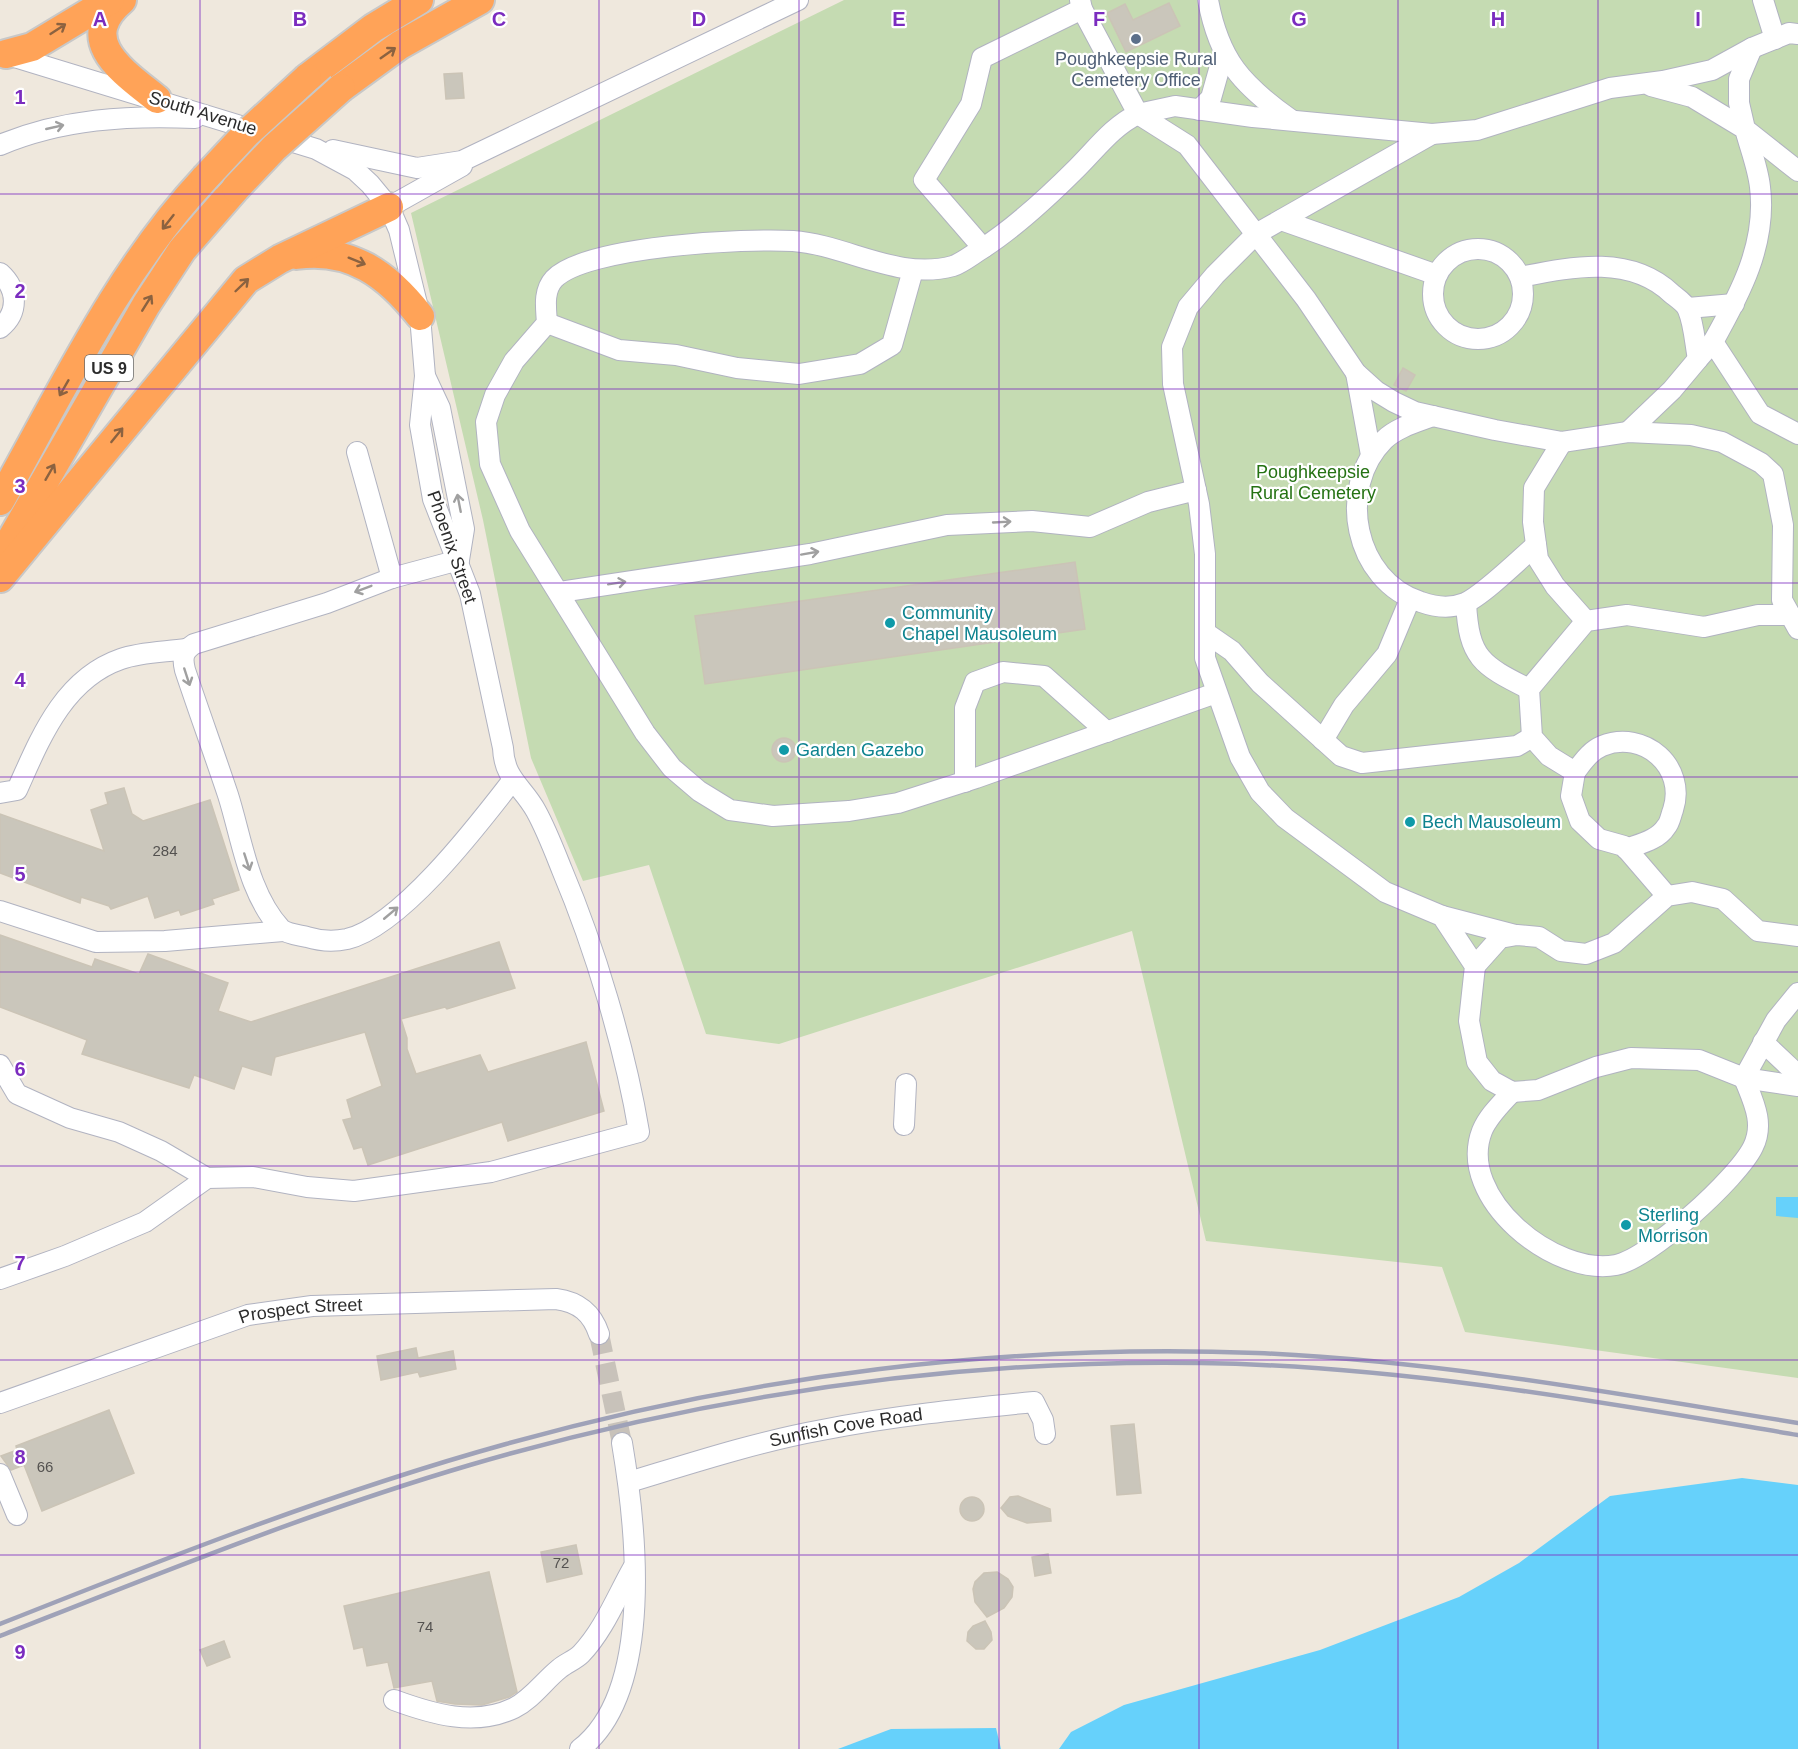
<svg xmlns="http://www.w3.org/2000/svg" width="1798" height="1749" viewBox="0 0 1798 1749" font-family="Arial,sans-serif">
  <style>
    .cemetery { fill: #c5dbb2 }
    .water { fill: #66d1fb }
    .building { fill: #cac6bb; stroke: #cbc4b6; stroke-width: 1.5 }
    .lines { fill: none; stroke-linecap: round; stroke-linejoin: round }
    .minor-tunnel { stroke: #c8c2ba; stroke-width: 20; stroke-dasharray: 20 10; stroke-linecap: butt }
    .minor-casing { stroke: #b1b3c1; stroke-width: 22 }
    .highway-casing { stroke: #c8c8c8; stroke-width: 32 }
    .minor { stroke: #fff; stroke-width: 20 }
    .highway { stroke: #ffa358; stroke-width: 28 }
    .rail { stroke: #9fa2b8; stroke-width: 4.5 }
    .highway-bridge-casing { stroke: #c8c8c8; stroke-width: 32; stroke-linecap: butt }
    .highway-bridge { stroke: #ffa358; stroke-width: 28 }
    .oneway { stroke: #8b6240 }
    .oneway2 { stroke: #a0a0a0 }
    .grid { fill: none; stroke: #7b2cbf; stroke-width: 1.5; stroke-opacity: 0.55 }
    .service-dot { fill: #5c6f8a; stroke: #fff; stroke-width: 2 }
    .culture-dot { fill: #0f9aa8; stroke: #fff; stroke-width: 2 }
    .labels { text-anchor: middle; stroke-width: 4.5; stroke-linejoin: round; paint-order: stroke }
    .number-label { font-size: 15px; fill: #545250 }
    .shield { fill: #fff; stroke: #6b6b6b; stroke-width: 1.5 }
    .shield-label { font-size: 16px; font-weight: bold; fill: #2c2c2c }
    .service-label { font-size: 18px; fill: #4e5e75; stroke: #fff }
    .street-label { font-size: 18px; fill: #2c2c2c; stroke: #fff }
    .park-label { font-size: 18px; fill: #257213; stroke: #fff }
    .culture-label { font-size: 18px; fill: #0d838f; stroke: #fff; text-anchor: start }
    .grid-label { font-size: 20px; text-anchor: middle; font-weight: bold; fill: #7b2cbf; stroke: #fff; stroke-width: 4.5; stroke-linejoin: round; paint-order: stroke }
  </style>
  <rect width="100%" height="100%" fill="#efe8dd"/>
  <path class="cemetery" d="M 844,0 L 1798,0 L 1798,1378 L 1465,1332 L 1442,1267 L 1206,1241 L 1132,931 L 779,1044 L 706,1034 L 649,865 L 583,881 L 531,758 L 483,520 L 411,213 Z"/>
  <g class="water">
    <path d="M 1776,1197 L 1798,1197 L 1798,1218 L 1776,1216 Z"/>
    <path d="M 1742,1478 L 1798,1485 L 1798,1749 L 1059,1749 L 1071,1732 L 1124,1705 L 1320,1650 L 1459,1597 L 1519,1563 L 1610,1496 Z"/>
    <path d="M 996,1728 L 1001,1749 L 838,1749 L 891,1729 Z"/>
  </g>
  <g class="building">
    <path d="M 1169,3 L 1180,26 L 1126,52 L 1107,13 L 1125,4 L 1133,20 Z"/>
    <path d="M 462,73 L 464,98 L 446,99 L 444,74 Z"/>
    <path d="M 1403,368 L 1415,375 L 1406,391 L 1394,385 Z"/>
    <path d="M 1075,562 L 1085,629 L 705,684 L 695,616 Z"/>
    <circle cx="784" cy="750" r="12"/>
    <path d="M 124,788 L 132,814 L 143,821 L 210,800 L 239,890 L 212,899 L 214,904 L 181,915 L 179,910 L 155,918 L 148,896 L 111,909 L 109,906 L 81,897 L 80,903 L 0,873 L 0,814 L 104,851 L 91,810 L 108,804 L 105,793 Z"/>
    <path d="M 0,935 L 92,967 L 95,959 L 139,974 L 148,954 L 228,983 L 218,1011 L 251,1022 L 499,942 L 515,988 L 447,1009 L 445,1007 L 401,1019 L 407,1038 L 407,1049 L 416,1074 L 480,1055 L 488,1072 L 586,1042 L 604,1111 L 508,1141 L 502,1122 L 368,1165 L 362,1147 L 354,1149 L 343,1120 L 352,1118 L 347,1100 L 382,1086 L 365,1032 L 275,1057 L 271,1075 L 242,1066 L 234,1089 L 194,1075 L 189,1088 L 82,1054 L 87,1040 L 0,1007 Z"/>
    <path d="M 416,1348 L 418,1358 L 453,1351 L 456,1369 L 420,1377 L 418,1372 L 381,1380 L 377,1356 Z"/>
    <path d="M 109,1410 L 134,1473 L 42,1511 L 24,1465 L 11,1470 L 1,1456 L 17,1450 L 16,1446 Z"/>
    <path d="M 1134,1424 L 1141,1493 L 1117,1495 L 1111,1426 Z"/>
    <path d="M 1018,1496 L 1050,1509 L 1051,1521 L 1027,1523 L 1008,1516 L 1001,1508 L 1010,1497 Z"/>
    <circle cx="972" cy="1509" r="12"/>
    <path d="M 576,1545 L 582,1574 L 547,1582 L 541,1552 Z"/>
    <path d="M 1048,1554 L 1051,1573 L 1035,1576 L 1032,1557 Z"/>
    <path d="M 489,1572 L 517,1692 L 509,1697 L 482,1705 L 455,1704 L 437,1701 L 432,1681 L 394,1688 L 388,1662 L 367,1666 L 363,1647 L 354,1649 L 344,1606 Z"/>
    <path d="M 997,1572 L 1008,1579 L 1013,1587 L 1012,1597 L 1004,1608 L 987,1617 L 975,1602 L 973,1589 L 975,1582 L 984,1573 Z"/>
    <path d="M 985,1621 L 991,1632 L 992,1640 L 984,1649 L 976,1649 L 967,1641 L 968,1632 L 973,1626 Z"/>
    <path d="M 224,1641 L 230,1657 L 207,1666 L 200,1650 Z"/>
  </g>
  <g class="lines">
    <path class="minor-tunnel" d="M 599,1334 L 622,1443"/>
    <g class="minor-casing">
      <g id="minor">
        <path d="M 1080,0 L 1082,9 L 1138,114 C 1113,126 1097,148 1077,168 C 1048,197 1015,228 980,250 C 972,255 962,263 953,266 C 898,281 847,245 793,241 C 747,238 585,246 554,279 C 543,291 546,308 547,323 L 514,361 L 495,395 L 486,422 L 490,464 L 520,531 L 645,733 L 672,768 L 699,791 L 730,810 L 773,816 L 849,811 L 898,803 L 976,778 L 1216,693"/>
        <path d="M 1208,0 C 1219,60 1242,85 1290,119"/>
        <path d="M 1763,0 L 1775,39"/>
        <path d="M 1752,48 L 1739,79 L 1739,103 L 1745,129 L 1798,171"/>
        <path d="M 1651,86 L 1692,97 L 1745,129 C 1750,148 1758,168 1760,187 C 1767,244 1740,294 1713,342"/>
        <path d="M 1199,110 L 1211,98 L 1224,52"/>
        <path d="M 1138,114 L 1187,145 L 1306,299 L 1356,373 L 1376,391 L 1394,402 L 1415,412 L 1495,430 L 1562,442 L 1628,432 L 1691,435 L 1722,442 L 1761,463 L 1773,474 L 1783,525 L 1782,600 L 1798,629"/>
        <path d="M 1138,114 L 1175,106 L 1253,117 L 1432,134 L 1477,130 L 1610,88 L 1663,81 L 1712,70 L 1752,48 L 1789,33 L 1798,34"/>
        <path d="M 1432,134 L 1256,234 L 1215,275 L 1188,307 L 1172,347 L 1173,384 L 1199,504 L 1205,554 L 1205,658 L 1240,757 L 1260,792 L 1285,818 L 1385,892 L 1442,916 L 1475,966 L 1469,1021 L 1477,1062 L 1492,1081 L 1512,1092 L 1538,1090 L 1596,1067 L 1631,1058 L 1699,1060 L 1744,1078 L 1798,1086"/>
        <path d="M 0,145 C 62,119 128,115 195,118"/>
        <path d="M 333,150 L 417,168 L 462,161 L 798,0"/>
        <path d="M 389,207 L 462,166"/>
        <path d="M 1281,220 L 1437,275"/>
        <path d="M 983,248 L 924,180 L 971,104 L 982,58 L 1082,9"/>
        <circle cx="1478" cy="294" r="45"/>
        <path d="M 0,273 C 18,289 19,313 0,328"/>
        <path d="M 1520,277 C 1571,267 1630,254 1672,294 C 1677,298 1686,304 1688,310 C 1694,324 1695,344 1698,359 L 1713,342 L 1760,414 L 1798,434"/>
        <path d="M 1688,308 L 1734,304"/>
        <path d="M 547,323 L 619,350 L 676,355 L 737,368 L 799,374 L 860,364 L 892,345 L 913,270"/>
        <path d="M 1356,373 L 1371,455"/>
        <path d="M 425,376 L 440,408 L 464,529 L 459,560"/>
        <path d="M 1433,416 C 1417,422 1396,428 1384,440 C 1336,488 1354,581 1421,602 C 1435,607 1450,609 1465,603 C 1482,596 1520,559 1536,545"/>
        <path d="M 1628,432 L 1672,390 L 1698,359"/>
        <path d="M 1562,442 L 1534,488 L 1533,522 L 1538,559 L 1555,586 L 1586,621"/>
        <path d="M 357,452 L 392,578"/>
        <path d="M 459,560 L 392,578 L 327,603 L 194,644 C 183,651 182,658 185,670 C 199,712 214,753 228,795 C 242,839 248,893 281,929 C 287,934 299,935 307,937 C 320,941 333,942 347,939 C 401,926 478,825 512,781"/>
        <path d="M 560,592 L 810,554 L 947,525 L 1032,521 L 1090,527 L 1148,502 L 1196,490"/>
        <path d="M 1466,603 C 1469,658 1481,665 1529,689"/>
        <path d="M 1206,633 L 1232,651 L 1260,683 L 1341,756 L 1362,763 L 1517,746 L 1532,737"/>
        <path d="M 1323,740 L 1344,705 L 1387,654 L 1410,599"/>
        <path d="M 1575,772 C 1583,762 1590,751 1602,746 C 1644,729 1687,767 1673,810 C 1671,815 1670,823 1666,827 C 1658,840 1639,844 1626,849"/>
        <path d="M 965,782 L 965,708 L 975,682 L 1003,672 L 1044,676 L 1107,732"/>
        <path d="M 0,793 L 17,790 C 40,739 63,679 121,659 C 140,652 165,652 186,649"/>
        <path d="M 1667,896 L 1624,846 L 1599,839 L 1580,821 L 1571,796 L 1575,772 L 1549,756 L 1532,737 L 1529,689 L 1586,621 L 1627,615 L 1704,627 L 1758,615 L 1790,615"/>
        <path d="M 0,911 L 96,942 L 165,941 L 283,931"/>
        <path d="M 1442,916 L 1515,935"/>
        <path d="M 1475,966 L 1500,938 L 1517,935 L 1539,937 L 1561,951 L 1586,954 L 1614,943 L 1667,896 L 1692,892 L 1723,899 L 1758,931 L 1798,936"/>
        <path d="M 1763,1042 L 1798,1075"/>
        <path d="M 0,1065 L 17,1094 L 70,1118 L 119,1132 L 161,1151 L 207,1178"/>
        <path d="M 1512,1092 C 1502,1103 1488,1116 1482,1131 C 1456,1198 1555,1277 1616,1265 C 1649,1259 1738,1178 1753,1147 C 1765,1123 1753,1101 1744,1078 L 1776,1020 L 1798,993"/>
        <path d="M 904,1125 L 906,1084"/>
        <path d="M 0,1279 L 65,1256 L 145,1222 L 207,1178 L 253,1177 L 307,1187 L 354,1191 L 491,1172 L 639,1132 C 625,1048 595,948 562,870 C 554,850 546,829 536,811 C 523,787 504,779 503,748 L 470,594 L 433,499 L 420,425 L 425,376 L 420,316 L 399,230 L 389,207 L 370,184 L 355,170 L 316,149 L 8,55"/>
        <path id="s1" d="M 0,1403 L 248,1315 L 312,1306 L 556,1299 C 579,1302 592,1313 599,1334"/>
        <path d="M 0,1474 L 17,1515"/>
        <path id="s2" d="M 629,1482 C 692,1463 756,1442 822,1430 C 892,1416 963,1409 1034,1402 L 1043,1420 L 1045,1434"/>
        <path d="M 394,1700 C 432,1714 475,1727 514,1708 C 532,1699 544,1681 559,1669 C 566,1663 575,1660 581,1654 C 604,1630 617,1596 633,1568"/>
        <path d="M 580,1749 C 655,1691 636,1526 622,1443"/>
      </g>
    </g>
    <g class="highway-casing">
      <g id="highway">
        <path d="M 122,0 C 74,41 125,73 157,99"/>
        <path d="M 6,54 L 32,47 L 110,0"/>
        <path d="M 307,78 L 373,28 L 419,0"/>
        <path d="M 341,88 L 400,45 L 480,0"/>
        <path d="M 296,255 C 351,247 388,275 420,316"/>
        <path d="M 0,501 C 62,391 118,271 205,178"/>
        <path d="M 5,550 L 146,305 L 182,250 L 236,188"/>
        <path d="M 0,578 L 246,280 L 280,259 L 389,207"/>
      </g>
    </g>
    <use href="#minor" class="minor"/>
    <use href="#highway" class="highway"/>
    <g class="rail">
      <path d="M 0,1624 C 166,1558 333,1492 506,1444 C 748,1376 1005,1343 1257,1353 C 1439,1361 1618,1394 1798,1423"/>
      <path d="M 0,1636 C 155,1575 310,1512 470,1465 C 706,1396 954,1359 1201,1363 C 1402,1366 1600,1402 1798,1435"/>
    </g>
    <g class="highway-bridge-casing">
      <g id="highway-bridge">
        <path d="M 205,178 L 246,134 L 307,78"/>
        <path d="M 236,188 L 274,148 L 341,88"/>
      </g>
    </g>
    <use href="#highway-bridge" class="highway-bridge"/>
  </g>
  <defs><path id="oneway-shaft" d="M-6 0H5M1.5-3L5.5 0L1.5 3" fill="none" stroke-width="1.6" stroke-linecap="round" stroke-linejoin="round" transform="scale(1.5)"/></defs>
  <g class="oneway">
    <use href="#oneway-shaft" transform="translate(58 29) rotate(-33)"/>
    <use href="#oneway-shaft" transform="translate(388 53) rotate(-35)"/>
    <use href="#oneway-shaft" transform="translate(168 222) rotate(128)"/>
    <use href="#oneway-shaft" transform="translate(357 261) rotate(22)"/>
    <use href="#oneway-shaft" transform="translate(242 285) rotate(-44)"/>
    <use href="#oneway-shaft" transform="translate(147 303) rotate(-58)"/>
    <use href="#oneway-shaft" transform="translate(64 388) rotate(120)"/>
    <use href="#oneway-shaft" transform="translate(117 435) rotate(-51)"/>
    <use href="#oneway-shaft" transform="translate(50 472) rotate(-60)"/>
  </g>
  <g class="oneway2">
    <use href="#oneway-shaft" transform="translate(55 127) rotate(-13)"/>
    <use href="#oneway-shaft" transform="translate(459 503) rotate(-101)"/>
    <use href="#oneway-shaft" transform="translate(1002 522) rotate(-3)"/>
    <use href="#oneway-shaft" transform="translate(810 553) rotate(-10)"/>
    <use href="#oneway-shaft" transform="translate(617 583) rotate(-9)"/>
    <use href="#oneway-shaft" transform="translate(363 589) rotate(159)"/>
    <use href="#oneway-shaft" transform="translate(187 677) rotate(72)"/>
    <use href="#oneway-shaft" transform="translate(247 862) rotate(72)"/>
    <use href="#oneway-shaft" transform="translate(391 913) rotate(-40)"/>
  </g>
  <path class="grid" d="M 200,0 L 200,1749M 400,0 L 400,1749M 599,0 L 599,1749M 799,0 L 799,1749M 999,0 L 999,1749M 1199,0 L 1199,1749M 1398,0 L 1398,1749M 1598,0 L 1598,1749M 0,194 L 1798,194M 0,389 L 1798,389M 0,583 L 1798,583M 0,777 L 1798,777M 0,972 L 1798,972M 0,1166 L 1798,1166M 0,1360 L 1798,1360M 0,1555 L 1798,1555"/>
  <circle class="service-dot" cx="1136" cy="39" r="6"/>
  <g class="culture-dot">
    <circle cx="890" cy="623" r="6"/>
    <circle cx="784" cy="750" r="6"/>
    <circle cx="1410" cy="822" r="6"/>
    <circle cx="1626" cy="1225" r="6"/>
  </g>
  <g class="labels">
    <g class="number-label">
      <text x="165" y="856">284</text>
      <text x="45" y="1472">66</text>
      <text x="561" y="1568">72</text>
      <text x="425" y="1632">74</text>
    </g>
    <rect class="shield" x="85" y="355" width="48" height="26" rx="4.5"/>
    <g class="shield-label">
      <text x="109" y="374">US 9</text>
    </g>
    <g class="service-label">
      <text x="1136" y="65">Poughkeepsie Rural<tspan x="1136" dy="21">Cemetery Office</tspan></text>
    </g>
    <g class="street-label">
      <text transform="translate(203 113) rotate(17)" y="6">South Avenue</text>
      <text transform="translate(452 547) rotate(71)" y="6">Phoenix Street</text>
      <text dy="6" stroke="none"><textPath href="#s1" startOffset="316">Prospect Street</textPath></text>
      <text dy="6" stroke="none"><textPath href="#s2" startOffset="224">Sunfish Cove Road</textPath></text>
    </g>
    <g class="park-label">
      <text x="1313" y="478">Poughkeepsie<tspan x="1313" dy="21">Rural Cemetery</tspan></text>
    </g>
    <g class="culture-label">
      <text x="902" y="619">Community<tspan x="902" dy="21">Chapel Mausoleum</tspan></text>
      <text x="796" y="756">Garden Gazebo</text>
      <text x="1422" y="828">Bech Mausoleum</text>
      <text x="1638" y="1221">Sterling<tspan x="1638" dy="21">Morrison</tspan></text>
    </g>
  </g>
  <g class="grid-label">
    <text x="100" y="26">A</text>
    <text x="300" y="26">B</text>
    <text x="499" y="26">C</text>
    <text x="699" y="26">D</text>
    <text x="899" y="26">E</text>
    <text x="1099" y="26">F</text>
    <text x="1299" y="26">G</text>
    <text x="1498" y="26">H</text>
    <text x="1698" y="26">I</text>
    <text x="20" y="104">1</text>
    <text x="20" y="298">2</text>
    <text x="20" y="493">3</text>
    <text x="20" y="687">4</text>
    <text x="20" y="881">5</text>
    <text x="20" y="1076">6</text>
    <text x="20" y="1270">7</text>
    <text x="20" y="1464">8</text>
    <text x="20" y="1659">9</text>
  </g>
</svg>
